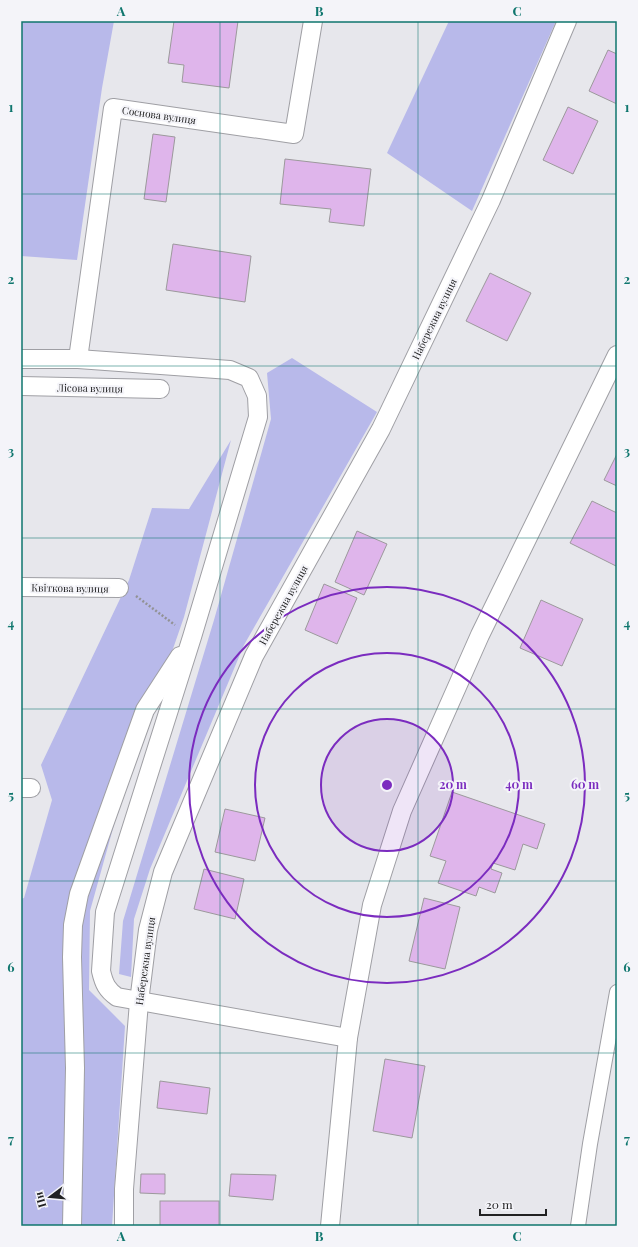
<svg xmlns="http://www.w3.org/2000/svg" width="638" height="1247" viewBox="0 0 638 1247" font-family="'Playfair Display',serif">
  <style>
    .green { fill: #b8b9ea }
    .building { fill: #dfb5eb; stroke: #9c999c }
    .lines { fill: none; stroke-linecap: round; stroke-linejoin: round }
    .pedestrian-casing { stroke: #9f9fa4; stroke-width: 16 }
    .minor-casing { stroke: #9f9fa4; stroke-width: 20 }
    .path { stroke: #929295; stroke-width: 2.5; stroke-dasharray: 2 2; stroke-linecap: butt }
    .pedestrian { stroke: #fff; stroke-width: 14 }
    .minor { stroke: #fff; stroke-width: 18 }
    .grid { fill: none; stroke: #0f766e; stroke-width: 1; stroke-opacity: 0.55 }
    .ring { fill: none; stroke: #7b2cbf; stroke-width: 2 }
    .labels { text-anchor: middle; stroke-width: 4; stroke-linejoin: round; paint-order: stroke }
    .street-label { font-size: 10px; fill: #212122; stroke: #f4f4f9 }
    .centre { fill: #7b2cbf; stroke: #f4f4f9; stroke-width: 2 }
    .ring-label { font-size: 12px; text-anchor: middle; font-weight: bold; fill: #7b2cbf; stroke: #f4f4f9; stroke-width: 4; stroke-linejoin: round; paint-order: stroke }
    .neatline { fill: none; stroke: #0f766e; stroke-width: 1.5 }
    .grid-label { font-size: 13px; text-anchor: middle; font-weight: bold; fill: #0f766e }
  </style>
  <rect width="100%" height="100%" fill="#e7e7ec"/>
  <g class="green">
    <path d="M 21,21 L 114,21 L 102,88 L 77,260 L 21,256 Z"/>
    <path d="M 449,21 L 556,21 L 472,211 L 387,153 Z"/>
    <path d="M 292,358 L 377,412 L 244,645 L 150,869 L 134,919 L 131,977 L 119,974 L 123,921 L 214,620 L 271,419 L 267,373 Z"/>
    <path d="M 231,440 L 184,617 L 122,796 L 90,911 L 89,990 L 125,1026 L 112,1226 L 21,1226 L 21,899 L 24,898 L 52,800 L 41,765 L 129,580 L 152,508 L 189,509 Z"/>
  </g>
  <g class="building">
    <path d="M 174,21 L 238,21 L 229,88 L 182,82 L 184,65 L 168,63 Z"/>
    <path d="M 608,50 L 617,54 L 617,104 L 589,91 Z"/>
    <path d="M 568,107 L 598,121 L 573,174 L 543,160 Z"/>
    <path d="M 153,134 L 175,137 L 166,202 L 144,199 Z"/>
    <path d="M 285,159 L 371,169 L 364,226 L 329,222 L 331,209 L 280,204 Z"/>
    <path d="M 173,244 L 251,256 L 245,302 L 166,290 Z"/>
    <path d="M 490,273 L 531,293 L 507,341 L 466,321 Z"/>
    <path d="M 617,454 L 617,486 L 604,480 Z"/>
    <path d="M 592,501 L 617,513 L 617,564 L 616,566 L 570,543 Z"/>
    <path d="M 357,531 L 387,544 L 364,595 L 335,582 Z"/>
    <path d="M 324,584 L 357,598 L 337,644 L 305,630 Z"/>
    <path d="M 541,600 L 583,619 L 562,666 L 520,648 Z"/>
    <path d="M 452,792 L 545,824 L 537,849 L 523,844 L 515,870 L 493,863 L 491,869 L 502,873 L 495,893 L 479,887 L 476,896 L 438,883 L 446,861 L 430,856 Z"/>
    <path d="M 225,809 L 265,818 L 255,861 L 215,852 Z"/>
    <path d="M 204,869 L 244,879 L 235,919 L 194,909 Z"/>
    <path d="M 424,898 L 460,907 L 445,969 L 409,961 Z"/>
    <path d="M 385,1059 L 425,1066 L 412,1138 L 373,1131 Z"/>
    <path d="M 160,1081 L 210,1088 L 207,1114 L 157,1108 Z"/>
    <path d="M 141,1174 L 165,1174 L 165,1194 L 140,1193 Z"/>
    <path d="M 231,1174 L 276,1175 L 273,1200 L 229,1196 Z"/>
    <rect x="160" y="1201" width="59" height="25"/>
  </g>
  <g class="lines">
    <g class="pedestrian-casing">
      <path id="pedestrian" d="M 578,1226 L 590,1144 L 617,992"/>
    </g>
    <g class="minor-casing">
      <g id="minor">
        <path d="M 21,359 L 78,359 L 230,370 L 249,378 L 257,396 L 258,417 L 192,637 L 105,912 L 101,971 C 104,984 107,990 117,997 L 348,1038"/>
        <path d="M 78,359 L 113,108 L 294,134 L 313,21"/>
        <path d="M 21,386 L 160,389"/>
        <path d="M 21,587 L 119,588"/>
        <path d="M 21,788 L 31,788"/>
        <path d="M 72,1226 L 75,1068 L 72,957 L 73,925 L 79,894 L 145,710 L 180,656"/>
        <path d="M 124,1226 L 124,1189 L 139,1002 L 148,930 L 163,872 L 254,656 L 381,429 L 491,200 L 567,21"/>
        <path d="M 330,1226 L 348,1038 L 372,905 L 402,811 L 480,635 L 617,355"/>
      </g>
    </g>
    <path class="path" d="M 136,596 L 175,625"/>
    <use href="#pedestrian" class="pedestrian"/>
    <use href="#minor" class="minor"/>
  </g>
  <path class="grid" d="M 220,21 L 220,1226M 418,21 L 418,1226M 21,194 L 617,194M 21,366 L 617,366M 21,538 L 617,538M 21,709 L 617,709M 21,881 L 617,881M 21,1053 L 617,1053"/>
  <circle cx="387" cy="785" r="66" fill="#7b2cbf" fill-opacity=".12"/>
  <g class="ring">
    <circle cx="387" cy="785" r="66"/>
    <circle cx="387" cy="785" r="132"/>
    <circle cx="387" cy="785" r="198"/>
  </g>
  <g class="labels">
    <g class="street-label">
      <text transform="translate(159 115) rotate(8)" y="4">Соснова вулиця</text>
      <text transform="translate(434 319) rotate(-64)" y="4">Набережна вулиця</text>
      <text transform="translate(90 388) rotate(1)" y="4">Лісова вулиця</text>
      <text transform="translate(70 588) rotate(1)" y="4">Квіткова вулиця</text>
      <text transform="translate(283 605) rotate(-61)" y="4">Набережна вулиця</text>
      <text transform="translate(145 961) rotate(-82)" y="4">Набережна вулиця</text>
    </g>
  </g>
  <circle cx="387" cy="785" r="6" class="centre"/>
  <g class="ring-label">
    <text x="453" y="789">20 m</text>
    <text x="519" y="789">40 m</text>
    <text x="585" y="789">60 m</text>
  </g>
  <rect width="638" height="1247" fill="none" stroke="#f4f4f9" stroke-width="44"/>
  <g transform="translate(50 1197) rotate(254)" stroke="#f4f4f9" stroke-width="3" paint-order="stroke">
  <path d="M0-3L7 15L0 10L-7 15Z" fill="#212122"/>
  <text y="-6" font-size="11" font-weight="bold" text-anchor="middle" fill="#212122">Пн</text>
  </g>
  <path d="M480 1209v6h66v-6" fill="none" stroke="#212122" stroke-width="2"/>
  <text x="486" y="1209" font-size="12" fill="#212122" stroke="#f4f4f9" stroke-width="3" paint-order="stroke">20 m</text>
  <rect x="22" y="22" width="594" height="1203" class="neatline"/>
  <g class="grid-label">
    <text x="121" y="16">A</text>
    <text x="319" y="16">B</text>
    <text x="517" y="16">C</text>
    <text x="11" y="112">1</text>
    <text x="627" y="112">1</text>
    <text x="11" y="284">2</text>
    <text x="627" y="284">2</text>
    <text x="11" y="456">3</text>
    <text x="627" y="456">3</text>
    <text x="11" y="628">4</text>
    <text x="627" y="628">4</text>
    <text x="11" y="800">5</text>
    <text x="627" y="800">5</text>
    <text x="11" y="972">6</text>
    <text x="627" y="972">6</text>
    <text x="11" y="1144">7</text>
    <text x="627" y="1144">7</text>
    <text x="121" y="1241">A</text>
    <text x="319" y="1241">B</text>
    <text x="517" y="1241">C</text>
  </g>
</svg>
